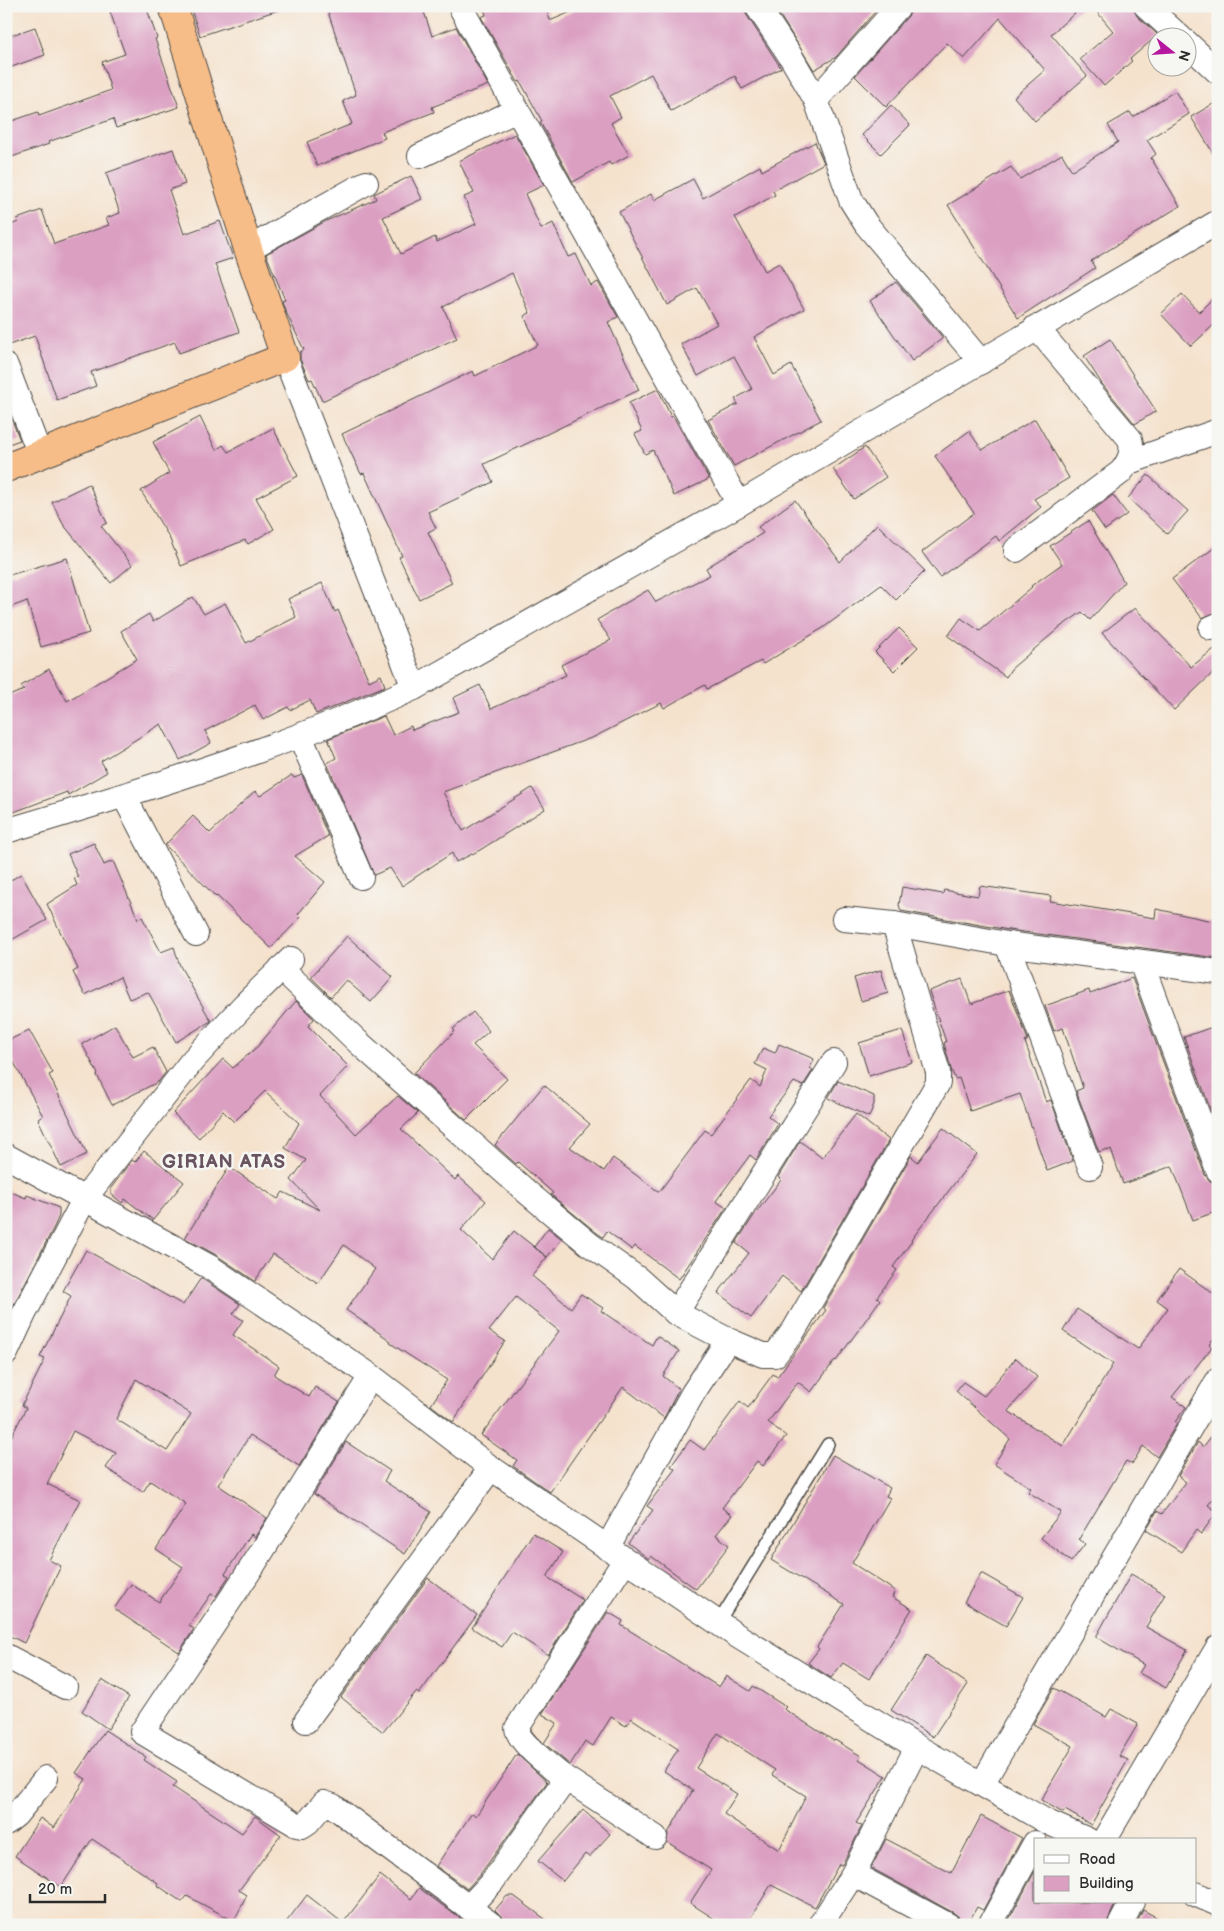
<svg xmlns="http://www.w3.org/2000/svg" width="1224" height="1931" viewBox="0 0 1224 1931" font-family="'Balsamiq Sans',sans-serif">
  <style>
    .building { fill: #db9fc2; fill-rule: evenodd }
    .lines { fill: none; stroke-linecap: round; stroke-linejoin: round }
    .lane-casing { stroke: #494643; stroke-width: 14 }
    .street-casing { stroke: #494643; stroke-width: 26 }
    .highway-casing { stroke: #494643; stroke-width: 30 }
    .lane { stroke: #fff; stroke-width: 11 }
    .street { stroke: #fff; stroke-width: 24 }
    .highway { stroke: #f7bd88; stroke-width: 28 }
    .labels { text-anchor: middle; stroke-width: 5; stroke-linejoin: round; paint-order: stroke }
    .district-label { font-size: 19px; font-weight: bold; letter-spacing: 1px; fill: #695460; stroke: #f6f6f2 }
  </style>
  <rect width="100%" height="100%" fill="#f6f6f2"/>
  <filter id="ink" filterUnits="userSpaceOnUse"><feTurbulence type="fractalNoise" baseFrequency=".02" numOctaves="2"/><feDisplacementMap in="SourceGraphic" scale="10" xChannelSelector="R" yChannelSelector="G"/><feConvolveMatrix kernelMatrix="1 2 1 2 8 2 1 2 1" color-interpolation-filters="sRGB"/></filter>
  <filter id="wash" filterUnits="userSpaceOnUse"><feTurbulence type="fractalNoise" baseFrequency=".0096" numOctaves="4" result="noise"/><feDisplacementMap in="SourceGraphic" scale="20" xChannelSelector="R" yChannelSelector="G"/><feGaussianBlur stdDeviation="1.12" result="paint"/><feColorMatrix in="noise" values="0 0 0 0 0 0 0 0 0 0 0 0 0 0 0 0 0 1.4 0 .05"/><feComposite in="paint" operator="in"/></filter>
  <g filter="url(#wash)">
    <rect width="100%" height="100%" fill="#f5e2cd"/>
    <g id="blocks">
      <g class="building">
        <path d="M 108,6 L 146,6 L 157,38 L 155,39 L 179,107 L 116,128 L 113,119 L 48,142 L 49,144 L 6,159 L 6,123 L 38,112 L 39,116 L 111,90 L 102,62 L 125,54 Z"/>
        <path d="M 190,6 L 281,6 L 281,9 L 200,36 Z"/>
        <path d="M 326,6 L 422,6 L 432,36 L 456,27 L 488,85 L 432,107 L 434,112 L 382,132 L 385,138 L 317,166 L 307,142 L 352,124 L 343,101 L 356,95 Z"/>
        <path d="M 483,6 L 545,6 L 550,20 L 552,20 L 585,6 L 743,6 L 746,14 L 781,68 L 742,89 L 735,76 L 671,111 L 651,74 L 610,96 L 621,117 L 611,123 L 629,155 L 611,165 L 609,162 L 573,182 L 540,122 L 542,121 L 520,81 L 518,82 L 481,17 L 486,15 Z"/>
        <path d="M 774,6 L 880,6 L 836,57 L 814,70 Z"/>
        <path d="M 912,6 L 1083,6 L 1051,34 L 1087,76 L 1035,121 L 1014,97 L 1045,70 L 1000,18 L 964,59 L 947,43 L 886,107 L 855,76 L 909,15 Z"/>
        <path d="M 1092,6 L 1133,6 L 1137,16 L 1158,35 L 1130,59 L 1132,61 L 1104,86 L 1080,59 L 1113,31 Z"/>
        <path d="M 35,27 L 45,55 L 6,69 L 6,37 Z"/>
        <path d="M 1175,91 L 1189,114 L 1147,140 L 1156,154 L 1151,158 L 1180,206 L 1091,261 L 1095,268 L 1018,318 L 948,205 L 1011,167 L 1020,179 L 1062,154 L 1072,171 L 1118,142 L 1108,125 L 1130,112 L 1133,117 Z"/>
        <path d="M 1218,101 L 1218,161 L 1191,117 Z"/>
        <path d="M 891,105 L 910,125 L 881,154 L 862,135 Z"/>
        <path d="M 515,134 L 544,185 L 525,194 L 541,229 L 553,223 L 568,257 L 576,254 L 591,286 L 598,282 L 618,317 L 608,322 L 639,390 L 484,464 L 493,482 L 428,512 L 436,528 L 428,532 L 452,583 L 419,599 L 399,557 L 402,556 L 364,473 L 361,474 L 342,434 L 473,371 L 475,376 L 538,345 L 524,316 L 530,313 L 512,273 L 443,307 L 457,338 L 322,401 L 312,379 L 309,380 L 300,359 L 300,352 L 304,350 L 285,310 L 282,301 L 285,300 L 266,254 L 326,221 L 376,199 L 374,194 L 411,176 L 422,199 L 383,217 L 401,254 L 435,237 L 437,242 L 476,224 L 464,197 L 474,193 L 459,161 Z"/>
        <path d="M 815,142 L 824,163 L 773,191 L 775,195 L 735,217 L 765,271 L 779,263 L 804,309 L 754,337 L 774,375 L 791,365 L 821,420 L 734,466 L 708,420 L 738,404 L 735,399 L 752,389 L 734,356 L 698,376 L 681,344 L 717,324 L 697,288 L 667,305 L 619,212 L 651,194 L 654,200 L 693,179 L 703,198 L 760,166 L 762,171 Z"/>
        <path d="M 173,149 L 185,184 L 169,190 L 184,234 L 220,221 L 233,258 L 215,264 L 239,332 L 179,353 L 175,342 L 91,372 L 96,386 L 57,400 L 35,336 L 6,346 L 6,227 L 18,222 L 17,219 L 42,210 L 54,244 L 109,225 L 106,218 L 120,213 L 106,173 Z"/>
        <path d="M 896,282 L 943,338 L 912,361 L 870,301 Z"/>
        <path d="M 1218,293 L 1218,321 L 1191,346 L 1161,314 L 1182,294 L 1199,312 Z"/>
        <path d="M 1110,339 L 1156,411 L 1135,424 L 1102,384 L 1084,356 Z"/>
        <path d="M 658,389 L 671,417 L 673,416 L 709,479 L 674,496 L 653,450 L 645,454 L 635,434 L 642,431 L 629,403 Z"/>
        <path d="M 6,405 L 20,440 L 6,445 Z"/>
        <path d="M 200,417 L 216,450 L 223,445 L 228,452 L 273,428 L 298,476 L 256,498 L 274,529 L 248,544 L 245,540 L 181,566 L 169,537 L 141,491 L 169,473 L 153,442 Z"/>
        <path d="M 1035,419 L 1069,478 L 1034,499 L 1041,507 L 999,541 L 996,536 L 940,577 L 922,552 L 974,513 L 935,456 L 969,431 L 982,450 Z"/>
        <path d="M 865,447 L 886,477 L 854,499 L 833,469 Z"/>
        <path d="M 1148,475 L 1188,511 L 1167,534 L 1128,498 Z"/>
        <path d="M 89,484 L 107,523 L 101,526 L 132,565 L 111,583 L 63,524 L 52,502 Z"/>
        <path d="M 1113,495 L 1127,514 L 1105,530 L 1092,511 Z"/>
        <path d="M 795,500 L 840,562 L 877,524 L 925,571 L 896,600 L 881,585 L 823,628 L 763,664 L 761,661 L 707,689 L 705,685 L 664,708 L 661,703 L 594,737 L 443,792 L 463,831 L 532,788 L 545,809 L 480,850 L 456,862 L 452,853 L 402,886 L 390,868 L 374,875 L 327,763 L 336,758 L 328,739 L 384,716 L 393,735 L 411,726 L 412,730 L 459,712 L 453,698 L 480,685 L 491,709 L 566,675 L 561,665 L 611,640 L 597,620 L 648,590 L 656,602 L 710,575 L 706,568 L 763,533 L 758,527 Z"/>
        <path d="M 1088,521 L 1124,582 L 1090,620 L 1082,612 L 1059,628 L 1011,669 L 1006,677 L 948,636 L 961,618 L 980,631 L 1032,587 L 1031,586 L 1062,564 L 1050,546 Z"/>
        <path d="M 1218,545 L 1218,612 L 1202,618 L 1172,579 Z"/>
        <path d="M 67,558 L 89,633 L 41,647 L 27,601 L 6,609 L 6,576 Z"/>
        <path d="M 322,583 L 335,612 L 338,610 L 369,681 L 381,675 L 385,686 L 316,714 L 310,700 L 290,710 L 288,707 L 263,720 L 255,705 L 205,731 L 211,743 L 180,760 L 161,724 L 101,761 L 107,772 L 68,795 L 67,792 L 6,815 L 6,697 L 24,690 L 21,686 L 49,669 L 67,701 L 137,659 L 121,631 L 149,614 L 153,622 L 193,597 L 204,614 L 225,603 L 246,643 L 296,617 L 288,599 Z"/>
        <path d="M 1135,608 L 1191,667 L 1218,646 L 1218,668 L 1174,710 L 1102,633 Z"/>
        <path d="M 899,628 L 918,647 L 894,671 L 875,652 Z"/>
        <path d="M 292,775 L 294,778 L 302,775 L 328,836 L 295,856 L 325,882 L 298,914 L 301,917 L 271,948 L 217,896 L 216,897 L 165,845 L 193,816 L 210,833 L 255,791 L 260,796 Z"/>
        <path d="M 94,843 L 104,865 L 113,861 L 138,919 L 142,917 L 161,952 L 174,947 L 180,966 L 211,1021 L 176,1042 L 148,992 L 129,999 L 120,977 L 85,995 L 73,972 L 78,969 L 47,904 L 77,885 L 74,878 L 78,877 L 68,854 Z"/>
        <path d="M 21,874 L 47,920 L 6,943 L 6,883 Z"/>
        <path d="M 980,886 L 1051,896 L 1050,901 L 1155,918 L 1156,909 L 1218,922 L 1218,958 L 1009,930 L 901,911 L 899,905 L 902,887 L 943,894 L 944,890 L 978,896 Z"/>
        <path d="M 347,936 L 393,977 L 371,1002 L 346,980 L 331,997 L 311,977 Z"/>
        <path d="M 881,970 L 888,993 L 861,1001 L 854,978 Z"/>
        <path d="M 1132,978 L 1205,1175 L 1210,1181 L 1218,1183 L 1218,1211 L 1193,1220 L 1172,1166 L 1123,1184 L 1111,1149 L 1107,1151 L 1107,1149 L 1099,1152 L 1076,1091 L 1083,1088 L 1063,1028 L 1054,1031 L 1045,1006 L 1089,990 L 1090,994 Z"/>
        <path d="M 962,979 L 971,1004 L 1009,990 L 1028,1040 L 1025,1042 L 1046,1102 L 1051,1100 L 1073,1161 L 1047,1171 L 1020,1094 L 970,1111 L 959,1078 L 955,1079 L 951,1069 L 944,1043 L 946,1042 L 929,991 Z"/>
        <path d="M 296,1001 L 314,1019 L 308,1026 L 348,1066 L 320,1096 L 356,1134 L 398,1096 L 418,1113 L 401,1129 L 455,1180 L 458,1176 L 486,1201 L 461,1230 L 492,1259 L 514,1231 L 547,1257 L 532,1276 L 571,1308 L 581,1294 L 603,1308 L 601,1311 L 652,1345 L 657,1336 L 679,1351 L 663,1376 L 679,1389 L 664,1418 L 623,1387 L 550,1492 L 513,1466 L 517,1460 L 481,1435 L 559,1331 L 516,1297 L 489,1331 L 505,1341 L 453,1422 L 431,1405 L 447,1380 L 390,1343 L 391,1341 L 346,1310 L 375,1269 L 344,1245 L 318,1283 L 273,1254 L 255,1281 L 216,1255 L 185,1238 L 229,1167 L 278,1199 L 283,1192 L 320,1210 L 291,1180 L 306,1160 L 285,1148 L 299,1123 L 265,1091 L 234,1122 L 223,1111 L 199,1138 L 173,1113 L 223,1059 L 233,1068 L 258,1046 Z"/>
        <path d="M 473,1012 L 489,1031 L 473,1045 L 507,1079 L 466,1120 L 414,1073 L 455,1031 L 453,1029 Z"/>
        <path d="M 115,1025 L 133,1057 L 153,1047 L 166,1072 L 158,1082 L 112,1105 L 97,1075 L 98,1074 L 82,1044 Z"/>
        <path d="M 1218,1025 L 1218,1130 L 1184,1037 Z"/>
        <path d="M 29,1030 L 53,1073 L 49,1075 L 87,1154 L 61,1167 L 38,1119 L 43,1116 L 6,1048 L 6,1042 Z"/>
        <path d="M 902,1030 L 912,1062 L 869,1076 L 859,1043 Z"/>
        <path d="M 779,1044 L 814,1059 L 810,1068 L 813,1070 L 803,1086 L 794,1082 L 768,1116 L 778,1124 L 756,1160 L 750,1155 L 716,1201 L 726,1208 L 679,1279 L 635,1246 L 632,1250 L 607,1231 L 603,1237 L 597,1233 L 551,1195 L 553,1193 L 518,1162 L 516,1164 L 495,1145 L 544,1085 L 590,1124 L 570,1147 L 604,1171 L 613,1158 L 659,1192 L 705,1130 L 711,1134 L 751,1080 L 760,1087 L 767,1070 L 755,1064 L 763,1048 L 775,1053 Z"/>
        <path d="M 838,1081 L 874,1096 L 874,1104 L 869,1117 L 828,1098 Z"/>
        <path d="M 856,1114 L 889,1140 L 801,1291 L 782,1276 L 751,1318 L 718,1293 L 749,1253 L 736,1243 L 755,1214 L 781,1180 L 778,1177 L 800,1141 L 822,1158 Z"/>
        <path d="M 943,1128 L 977,1154 L 911,1240 L 912,1241 L 893,1267 L 897,1270 L 877,1297 L 880,1300 L 836,1361 L 835,1360 L 811,1392 L 798,1382 L 768,1422 L 786,1436 L 763,1466 L 757,1461 L 722,1508 L 732,1515 L 716,1535 L 729,1545 L 696,1589 L 651,1556 L 649,1559 L 628,1543 L 653,1510 L 647,1506 L 675,1469 L 671,1466 L 690,1440 L 704,1450 L 740,1401 L 748,1408 L 773,1374 L 777,1377 L 826,1310 L 823,1308 L 911,1156 L 918,1162 Z"/>
        <path d="M 144,1151 L 184,1182 L 153,1220 L 125,1199 L 122,1203 L 111,1194 L 111,1188 L 132,1160 L 135,1162 Z"/>
        <path d="M 6,1190 L 26,1198 L 27,1195 L 59,1208 L 59,1216 L 54,1227 L 6,1320 Z"/>
        <path d="M 548,1228 L 562,1239 L 547,1257 L 534,1247 Z"/>
        <path d="M 86,1250 L 183,1305 L 201,1278 L 240,1304 L 233,1314 L 243,1320 L 233,1335 L 279,1366 L 274,1375 L 309,1397 L 315,1387 L 339,1402 L 299,1466 L 250,1435 L 218,1485 L 267,1518 L 255,1537 L 251,1534 L 225,1574 L 229,1576 L 216,1596 L 211,1594 L 189,1626 L 194,1629 L 179,1652 L 114,1609 L 131,1584 L 159,1602 L 183,1567 L 156,1549 L 186,1504 L 150,1481 L 143,1492 L 106,1468 L 116,1453 L 73,1431 L 47,1484 L 80,1500 L 49,1560 L 61,1566 L 24,1643 L 6,1634 L 6,1447 L 26,1408 L 22,1405 L 45,1359 L 40,1357 L 71,1296 L 63,1291 ZM 136,1379 L 191,1414 L 167,1451 L 116,1419 Z"/>
        <path d="M 1179,1269 L 1218,1297 L 1218,1332 L 1209,1345 L 1212,1347 L 1172,1397 L 1186,1407 L 1175,1422 L 1177,1423 L 1157,1457 L 1143,1446 L 1132,1464 L 1126,1461 L 1079,1539 L 1085,1544 L 1071,1562 L 1041,1538 L 1061,1512 L 1028,1492 L 1031,1488 L 994,1464 L 1010,1439 L 956,1391 L 963,1382 L 984,1396 L 1016,1358 L 1037,1377 L 1008,1411 L 1063,1446 L 1113,1364 L 1063,1331 L 1077,1309 L 1138,1349 L 1168,1308 L 1157,1300 Z"/>
        <path d="M 1218,1428 L 1218,1493 L 1208,1505 L 1217,1512 L 1201,1534 L 1196,1530 L 1181,1552 L 1146,1530 L 1157,1511 L 1162,1514 L 1186,1482 L 1178,1476 L 1198,1442 L 1203,1447 Z"/>
        <path d="M 346,1442 L 390,1471 L 384,1481 L 431,1512 L 405,1554 L 314,1494 Z"/>
        <path d="M 833,1455 L 890,1488 L 886,1496 L 890,1498 L 852,1563 L 895,1591 L 892,1597 L 912,1609 L 869,1679 L 843,1663 L 831,1678 L 808,1663 L 819,1649 L 817,1647 L 844,1604 L 771,1560 Z"/>
        <path d="M 533,1533 L 563,1552 L 547,1577 L 583,1600 L 548,1655 L 512,1632 L 502,1647 L 472,1628 Z"/>
        <path d="M 981,1573 L 1023,1597 L 1006,1626 L 964,1602 Z"/>
        <path d="M 1131,1574 L 1165,1594 L 1146,1627 L 1187,1650 L 1166,1688 L 1139,1673 L 1144,1665 L 1096,1637 Z"/>
        <path d="M 428,1578 L 477,1615 L 419,1694 L 416,1692 L 383,1732 L 341,1697 Z"/>
        <path d="M 608,1612 L 623,1621 L 621,1625 L 719,1687 L 726,1676 L 750,1691 L 753,1686 L 786,1707 L 784,1709 L 834,1741 L 835,1740 L 861,1756 L 859,1759 L 886,1776 L 856,1823 L 862,1826 L 842,1865 L 839,1864 L 815,1907 L 771,1885 L 746,1925 L 724,1925 L 690,1903 L 711,1870 L 667,1842 L 668,1833 L 693,1790 L 664,1771 L 678,1749 L 631,1718 L 626,1726 L 611,1717 L 593,1746 L 585,1741 L 570,1765 L 544,1743 L 557,1723 L 542,1714 ZM 718,1733 L 775,1770 L 772,1775 L 806,1796 L 779,1850 L 724,1814 L 737,1794 L 696,1768 Z"/>
        <path d="M 926,1656 L 968,1684 L 933,1737 L 891,1710 Z"/>
        <path d="M 102,1680 L 129,1697 L 108,1729 L 82,1711 Z"/>
        <path d="M 1054,1688 L 1106,1717 L 1111,1709 L 1138,1724 L 1119,1756 L 1128,1760 L 1091,1825 L 1065,1810 L 1063,1813 L 1041,1800 L 1073,1746 L 1033,1724 Z"/>
        <path d="M 105,1730 L 146,1757 L 144,1760 L 177,1782 L 173,1787 L 242,1833 L 255,1816 L 281,1835 L 239,1890 L 247,1895 L 234,1921 L 187,1896 L 182,1902 L 157,1885 L 158,1883 L 92,1839 L 61,1887 L 15,1856 L 40,1818 L 54,1828 L 86,1779 L 76,1773 Z"/>
        <path d="M 517,1754 L 547,1782 L 481,1873 L 467,1889 L 436,1866 L 472,1813 L 476,1816 Z"/>
        <path d="M 583,1810 L 610,1834 L 589,1857 L 585,1854 L 563,1881 L 538,1861 Z"/>
        <path d="M 981,1816 L 1022,1838 L 983,1910 L 977,1907 L 967,1925 L 962,1925 L 960,1918 L 954,1913 L 871,1868 L 886,1839 L 951,1873 Z"/>
        <path d="M 1035,1871 L 1035,1902 L 1116,1902 L 1106,1925 L 1011,1925 L 1007,1923 Z"/>
        <path d="M 380,1875 L 411,1899 L 419,1888 L 469,1925 L 284,1925 L 307,1895 L 343,1923 Z"/>
        <path d="M 507,1896 L 514,1896 L 553,1925 L 505,1925 L 504,1919 L 495,1910 Z"/>
        <path d="M 1143,1910 L 1171,1925 L 1136,1925 Z"/>
      </g>
    </g>
  </g>
  <g filter="url(#ink)">
    <use href="#blocks" fill-opacity="0" stroke="#494643" stroke-width="1"/>
    <g class="lines">
      <g class="lane-casing">
        <path id="lane" d="M 718,1623 L 828,1444"/>
      </g>
      <g class="street-casing">
        <g id="street">
          <path d="M 460,6 L 517,110 L 739,504"/>
          <path d="M 757,6 L 791,57 L 816,100 L 851,200 L 866,224 L 981,362"/>
          <path d="M 1146,6 L 1181,38"/>
          <path d="M 1186,42 L 1218,72"/>
          <path d="M 816,100 L 899,6"/>
          <path d="M 420,156 L 517,110"/>
          <path d="M 248,249 L 366,183"/>
          <path d="M 285,357 L 414,688"/>
          <path d="M 6,366 L 40,455"/>
          <path d="M 1129,462 L 1218,431"/>
          <path d="M 1016,550 L 1121,472 C 1129,462 1134,452 1130,439 L 1036,327"/>
          <path d="M 1211,628 L 1218,625"/>
          <path d="M 300,736 L 361,877"/>
          <path d="M 124,796 L 196,934"/>
          <path d="M 6,831 C 144,790 283,748 414,688 L 739,504 L 1218,222"/>
          <path d="M 844,919 L 894,924 L 1007,944 L 1218,972"/>
          <path d="M 1007,944 L 1090,1167"/>
          <path d="M 1141,962 L 1218,1170"/>
          <path d="M 281,968 L 358,1042 L 528,1193 L 589,1244 L 637,1278 L 676,1313 L 728,1340 L 763,1355 L 775,1355 L 794,1330 L 938,1083 L 938,1072 L 894,924"/>
          <path d="M 6,1156 L 208,1266 L 371,1376 L 491,1468 L 736,1635 L 917,1747 L 1047,1822 L 1088,1840"/>
          <path d="M 676,1313 L 834,1062"/>
          <path d="M 6,1353 L 24,1314 L 85,1198 L 192,1061 L 244,1005 L 291,959"/>
          <path d="M 371,1376 L 254,1564 L 142,1732 L 297,1825 L 302,1826 L 308,1822 L 324,1803 L 333,1806 L 492,1925"/>
          <path d="M 607,1548 L 693,1393 L 728,1340"/>
          <path d="M 6,1656 L 65,1687"/>
          <path d="M 306,1721 L 491,1468"/>
          <path d="M 562,1776 L 655,1837"/>
          <path d="M 982,1784 L 1218,1380"/>
          <path d="M 6,1823 L 16,1815 L 46,1778"/>
          <path d="M 1104,1840 L 1218,1647"/>
          <path d="M 853,1874 L 948,1925"/>
          <path d="M 1195,1894 L 1218,1904"/>
          <path d="M 469,1907 L 492,1882 L 560,1787 L 562,1776 C 551,1767 517,1741 517,1728 L 625,1560"/>
          <path d="M 820,1925 L 853,1874 L 917,1747"/>
          <path d="M 990,1925 L 1035,1843"/>
          <path d="M 1120,1925 L 1132,1902"/>
        </g>
      </g>
      <g class="highway-casing">
        <path id="highway" d="M 6,468 L 285,357 L 248,249 L 173,6"/>
      </g>
      <use href="#lane" class="lane"/>
      <use href="#street" class="street"/>
      <use href="#highway" class="highway"/>
    </g>
  </g>
  <g class="labels">
    <g class="district-label">
      <text x="224" y="1168">GIRIAN ATAS</text>
    </g>
  </g>
  <rect width="1224" height="1931" fill="none" stroke="#f6f6f2" stroke-width="25"/>
  <rect x="1034" y="1838" width="162" height="65" fill="#f6f6f2" stroke="#a5a5a2"/>
  <rect x="1044" y="1855" width="25" height="8" fill="#ffffff" stroke="#a5a5a2"/>
  <text x="1079" y="1864" font-size="15" fill="#2b2b2b">Road</text>
  <rect x="1044" y="1876" width="25" height="15" fill="#db9fc2" stroke="#a5a5a2"/>
  <text x="1079" y="1888" font-size="15" fill="#2b2b2b">Building</text>
  <g transform="translate(1172 52) rotate(107)"><circle r="24" fill="#f6f6f2" stroke="#a5a5a2"/>
  <path d="M0-4L9 19L0 12L-9 19Z" fill="#b5179e"/>
  <text y="-8" font-size="14" font-weight="bold" text-anchor="middle" fill="#2b2b2b">N</text>
  </g>
  <path d="M30 1894v8h75v-8" fill="none" stroke="#2b2b2b" stroke-width="2.5"/>
  <text x="38" y="1894" font-size="15" fill="#2b2b2b" stroke="#f6f6f2" stroke-width="4" paint-order="stroke">20 m</text>
</svg>
